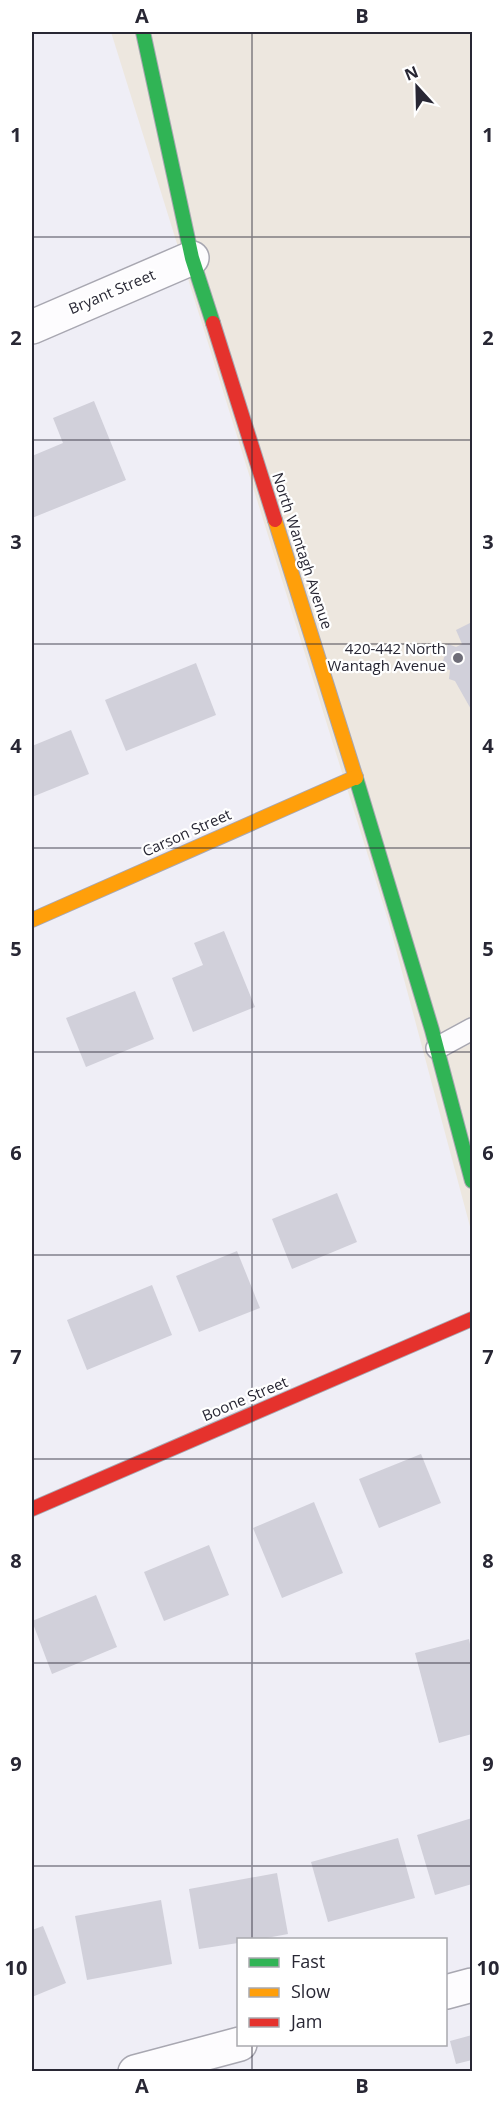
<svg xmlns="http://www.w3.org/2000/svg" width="504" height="2103" viewBox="0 0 504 2103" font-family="'Open Sans',sans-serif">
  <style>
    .commercial { fill: #ede7df }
    .building { fill: #d1d0da }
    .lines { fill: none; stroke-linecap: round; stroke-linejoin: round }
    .lane-casing { stroke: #a8a7b1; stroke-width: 24 }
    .street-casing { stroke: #a8a7b1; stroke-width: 36 }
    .fast-casing { stroke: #a8a7b1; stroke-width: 16 }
    .slow-casing { stroke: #a8a7b1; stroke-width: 16 }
    .jam-casing { stroke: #a8a7b1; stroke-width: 16 }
    .lane { stroke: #fdfcfe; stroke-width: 21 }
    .street { stroke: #fdfcfe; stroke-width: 33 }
    .fast { stroke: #30b455; stroke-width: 14 }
    .slow { stroke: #ff9f0a; stroke-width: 14 }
    .jam { stroke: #e5322d; stroke-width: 14 }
    .grid { fill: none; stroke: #282734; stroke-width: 1.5; stroke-opacity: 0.55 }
    .poi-dot { fill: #6e6d78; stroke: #fff; stroke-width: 2 }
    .labels { text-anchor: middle; stroke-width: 4.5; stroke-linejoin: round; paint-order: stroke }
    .street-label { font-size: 15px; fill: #282734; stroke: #fff }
    .poi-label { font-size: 15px; fill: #282734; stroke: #fff; text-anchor: end }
    .neatline { fill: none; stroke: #282734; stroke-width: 2 }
    .grid-label { font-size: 20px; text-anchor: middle; font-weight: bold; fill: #282734 }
  </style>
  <rect width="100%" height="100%" fill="#efeef6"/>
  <path class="commercial" d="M 111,32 L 472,32 L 472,1234 L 389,923 Z"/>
  <g class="building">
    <path d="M 94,401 L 126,480 L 32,518 L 32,456 L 63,443 L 53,418 Z"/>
    <path d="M 472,622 L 472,711 L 455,681 L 449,679 L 450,670 L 441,668 L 448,644 L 456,647 L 462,644 L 456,630 Z"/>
    <path d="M 196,663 L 216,715 L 126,751 L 105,700 Z"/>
    <path d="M 71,730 L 89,774 L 32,797 L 32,746 Z"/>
    <path d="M 224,931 L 255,1007 L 193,1032 L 172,978 L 203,965 L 194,943 Z"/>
    <path d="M 135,991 L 154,1039 L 86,1067 L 66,1018 Z"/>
    <path d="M 337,1193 L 357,1242 L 292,1269 L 272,1219 Z"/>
    <path d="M 237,1251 L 260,1308 L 199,1332 L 176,1276 Z"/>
    <path d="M 152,1285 L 172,1335 L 87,1370 L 67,1320 Z"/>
    <path d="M 421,1454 L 441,1503 L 379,1528 L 359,1479 Z"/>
    <path d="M 314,1502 L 343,1573 L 282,1598 L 253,1528 Z"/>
    <path d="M 209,1545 L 229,1595 L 164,1621 L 144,1572 Z"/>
    <path d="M 96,1595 L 117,1647 L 52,1674 L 32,1621 Z"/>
    <path d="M 469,1639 L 472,1654 L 472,1734 L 439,1743 L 415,1653 Z"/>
    <path d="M 472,1818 L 472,1884 L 435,1895 L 417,1835 Z"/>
    <path d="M 398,1838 L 415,1898 L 328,1922 L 311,1862 Z"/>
    <path d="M 277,1873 L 288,1934 L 256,1940 L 238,1940 L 238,1943 L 199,1949 L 189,1889 Z"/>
    <path d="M 161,1900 L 172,1964 L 87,1980 L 75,1916 Z"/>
    <path d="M 43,1926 L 66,1983 L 32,1997 L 32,1930 Z"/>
    <path d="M 472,2035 L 472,2060 L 456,2064 L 450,2041 Z"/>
  </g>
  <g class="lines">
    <g class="lane-casing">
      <path id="lane" d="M 437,1048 L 472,1029"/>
    </g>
    <g class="street-casing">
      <g id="street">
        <path d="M 32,327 L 192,258"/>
        <path d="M 446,1992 L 472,1985"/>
        <path d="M 135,2072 L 240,2044"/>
      </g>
    </g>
    <g class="fast-casing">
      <g id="fast">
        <path d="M 143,32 L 192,258 L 213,323"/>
        <path d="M 356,778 L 432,1030 L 472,1181"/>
      </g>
    </g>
    <g class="slow-casing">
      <g id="slow">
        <path d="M 275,520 L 356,778"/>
        <path d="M 32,920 L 356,777"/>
      </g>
    </g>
    <g class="jam-casing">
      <g id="jam">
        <path d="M 213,323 L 275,520"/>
        <path d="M 32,1509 L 472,1319"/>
      </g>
    </g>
    <use href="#lane" class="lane"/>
    <use href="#street" class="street"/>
    <use href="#fast" class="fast"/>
    <use href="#slow" class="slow"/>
    <use href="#jam" class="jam"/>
  </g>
  <path class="grid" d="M 252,32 L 252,1940M 32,237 L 472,237M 32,440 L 472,440M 32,644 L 472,644M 32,848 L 472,848M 32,1052 L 472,1052M 32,1255 L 472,1255M 32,1459 L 472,1459M 32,1663 L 472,1663M 32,1866 L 472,1866M 252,2044 L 252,2072"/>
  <circle class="poi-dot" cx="458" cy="658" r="6"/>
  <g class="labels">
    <g class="street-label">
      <text transform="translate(112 292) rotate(-23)" y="5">Bryant Street</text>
      <text transform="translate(302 551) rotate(72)" y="5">North Wantagh Avenue</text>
      <text transform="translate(187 833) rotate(-24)" y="5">Carson Street</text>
      <text transform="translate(245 1399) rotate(-23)" y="5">Boone Street</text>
    </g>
    <g class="poi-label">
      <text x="446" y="654">420-442 North<tspan x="446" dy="17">Wantagh Avenue</tspan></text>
    </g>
  </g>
  <rect width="504" height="2103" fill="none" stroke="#ffffff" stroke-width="66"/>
  <rect x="237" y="1938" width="210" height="108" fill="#ffffff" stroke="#a9a9ae" stroke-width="1.5"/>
  <rect x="249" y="1958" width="30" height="9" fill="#30b455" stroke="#a9a9ae" stroke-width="1.5"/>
  <text x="291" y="1968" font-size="18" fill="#282734">Fast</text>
  <rect x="249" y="1988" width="30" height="9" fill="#ff9f0a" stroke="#a9a9ae" stroke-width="1.5"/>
  <text x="291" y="1998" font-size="18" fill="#282734">Slow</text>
  <rect x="249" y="2018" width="30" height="9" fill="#e5322d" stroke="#a9a9ae" stroke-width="1.5"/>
  <text x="291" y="2028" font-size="18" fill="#282734">Jam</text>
  <g transform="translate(417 87) rotate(338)" stroke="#ffffff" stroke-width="4.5" paint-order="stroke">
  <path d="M0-4.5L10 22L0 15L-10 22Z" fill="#282734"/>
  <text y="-9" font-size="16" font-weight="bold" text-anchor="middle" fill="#282734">N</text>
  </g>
  <rect x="33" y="33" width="438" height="2037" class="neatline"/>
  <g class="grid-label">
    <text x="142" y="23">A</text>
    <text x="362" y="23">B</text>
    <text x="16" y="142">1</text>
    <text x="488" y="142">1</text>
    <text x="16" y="345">2</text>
    <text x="488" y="345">2</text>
    <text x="16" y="549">3</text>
    <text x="488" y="549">3</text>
    <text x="16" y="753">4</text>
    <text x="488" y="753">4</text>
    <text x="16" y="956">5</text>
    <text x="488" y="956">5</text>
    <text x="16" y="1160">6</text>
    <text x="488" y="1160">6</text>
    <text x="16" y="1364">7</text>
    <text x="488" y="1364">7</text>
    <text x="16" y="1568">8</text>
    <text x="488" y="1568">8</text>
    <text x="16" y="1771">9</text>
    <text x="488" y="1771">9</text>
    <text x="16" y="1975">10</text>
    <text x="488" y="1975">10</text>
    <text x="142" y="2093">A</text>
    <text x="362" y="2093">B</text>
  </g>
</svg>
